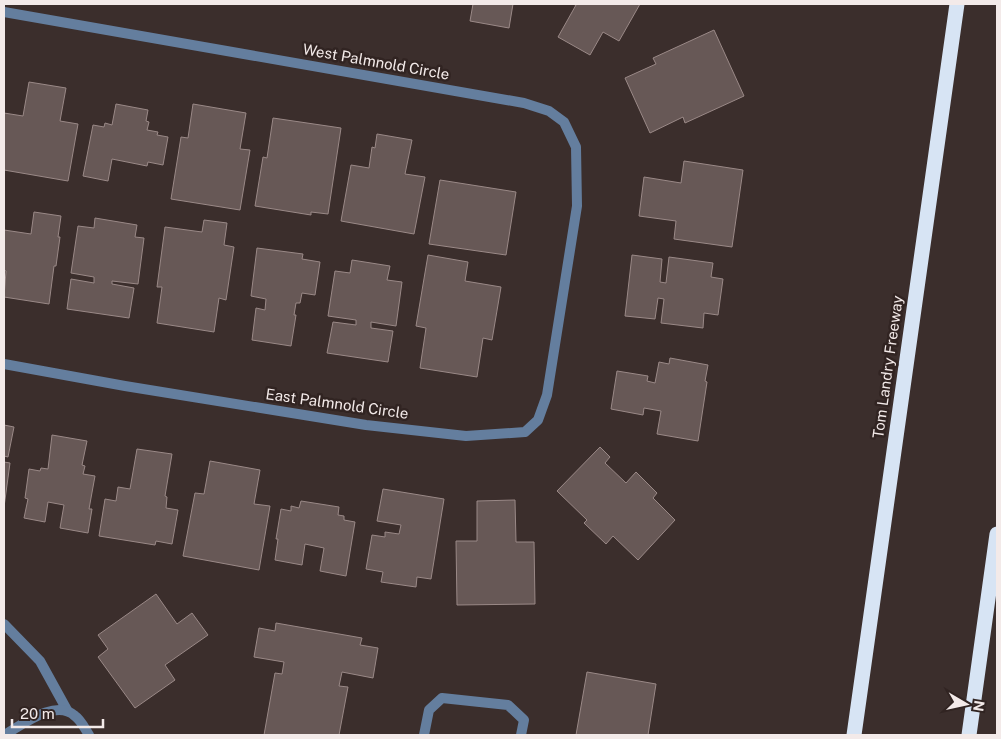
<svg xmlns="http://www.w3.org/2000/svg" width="1001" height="739" viewBox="0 0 1001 739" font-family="'Public Sans',sans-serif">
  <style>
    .building { fill: #675856; stroke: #9a8987 }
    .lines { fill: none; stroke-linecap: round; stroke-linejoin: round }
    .lane { stroke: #647e9e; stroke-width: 10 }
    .street { stroke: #647e9e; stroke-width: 10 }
    .highway { stroke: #d7e4f4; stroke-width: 15 }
    .labels { text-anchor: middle; stroke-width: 5; stroke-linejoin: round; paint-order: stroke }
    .street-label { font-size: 15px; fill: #f3eae9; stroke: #312422 }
  </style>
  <rect width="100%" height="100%" fill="#3b2e2c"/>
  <g class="building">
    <path d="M 473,4 L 513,4 L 509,28 L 470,21 Z"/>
    <path d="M 572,4 L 640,4 L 619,41 L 603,32 L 590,55 L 558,37 L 576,5 Z"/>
    <path d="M 714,30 L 744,96 L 685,123 L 683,117 L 650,133 L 625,78 L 656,64 L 653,58 Z"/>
    <path d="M 29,82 L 66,88 L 60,121 L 78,124 L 68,181 L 4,170 L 4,113 L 23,116 Z"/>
    <path d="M 116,104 L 148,110 L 146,121 L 149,122 L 147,130 L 158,132 L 157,135 L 168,137 L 163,165 L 148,162 L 147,166 L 112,159 L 108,181 L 83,176 L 93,125 L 104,127 L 105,123 L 112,125 Z"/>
    <path d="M 193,104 L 246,113 L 240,149 L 250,150 L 240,210 L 171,199 L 181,137 L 188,138 Z"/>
    <path d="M 273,118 L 341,128 L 328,214 L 311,212 L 311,215 L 255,206 L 263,157 L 267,158 Z"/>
    <path d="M 377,134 L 412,140 L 405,174 L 425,177 L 414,234 L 341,221 L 351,165 L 369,168 L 372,147 L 375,148 Z"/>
    <path d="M 684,161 L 743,170 L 732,247 L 674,239 L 676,221 L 639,216 L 644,177 L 681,183 Z"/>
    <path d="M 440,180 L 516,192 L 506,255 L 429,244 Z"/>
    <path d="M 34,212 L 61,216 L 58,237 L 60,237 L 56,266 L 54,266 L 49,304 L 4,297 L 6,271 L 4,270 L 4,230 L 31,234 Z"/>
    <path d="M 95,218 L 137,225 L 135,237 L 144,238 L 138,284 L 112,281 L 112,284 L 134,288 L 129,318 L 67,309 L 71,279 L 94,283 L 94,277 L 71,273 L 78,226 L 94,228 Z"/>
    <path d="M 204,220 L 227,223 L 224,245 L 234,247 L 226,300 L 219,298 L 214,332 L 157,323 L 162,287 L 157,287 L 165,227 L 202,232 Z"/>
    <path d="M 257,248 L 303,254 L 302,259 L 320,262 L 315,295 L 302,293 L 300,303 L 296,303 L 294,315 L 296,315 L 291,346 L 252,340 L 256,308 L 265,310 L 266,299 L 251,296 Z"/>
    <path d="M 428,255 L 468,262 L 465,281 L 501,287 L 492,340 L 483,338 L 477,377 L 420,368 L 426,328 L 416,326 Z"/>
    <path d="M 632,255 L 662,259 L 660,282 L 666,283 L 669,257 L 713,263 L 711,277 L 723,279 L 718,315 L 704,313 L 703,328 L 661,323 L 664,299 L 658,298 L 655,319 L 625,316 Z"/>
    <path d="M 352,260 L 390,266 L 387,280 L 402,282 L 396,326 L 371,322 L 371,328 L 393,331 L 388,362 L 327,353 L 333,322 L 356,325 L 356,320 L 328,316 L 335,271 L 350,273 Z"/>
    <path d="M 670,358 L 708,365 L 705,381 L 707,382 L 698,441 L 657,434 L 661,411 L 644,408 L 643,415 L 611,409 L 617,371 L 648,376 L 647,381 L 655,383 L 659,362 L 669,364 Z"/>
    <path d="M 4,425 L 14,427 L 8,457 L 4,456 Z"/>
    <path d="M 52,435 L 87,441 L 82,465 L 85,466 L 83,474 L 95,476 L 89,509 L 92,509 L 88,533 L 60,528 L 64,505 L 48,502 L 45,522 L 24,518 L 28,499 L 25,498 L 29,469 L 40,471 L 41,468 L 48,469 Z"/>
    <path d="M 600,447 L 610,457 L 605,463 L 626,483 L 636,472 L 657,493 L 653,498 L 675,520 L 638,560 L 613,536 L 606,544 L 584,523 L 587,520 L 557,491 Z"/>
    <path d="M 137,449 L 172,454 L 165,496 L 167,497 L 166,508 L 178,510 L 172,544 L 156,541 L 155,545 L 99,536 L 105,499 L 116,501 L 118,487 L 130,489 Z"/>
    <path d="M 210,461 L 260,470 L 254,504 L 270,506 L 259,570 L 183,556 L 195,493 L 204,494 Z"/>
    <path d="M 4,462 L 10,463 L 4,507 Z"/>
    <path d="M 383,489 L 444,499 L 431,579 L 417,577 L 416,587 L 381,582 L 383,572 L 366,569 L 372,535 L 385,537 L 385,532 L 399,534 L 401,525 L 377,521 Z"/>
    <path d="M 515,500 L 516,542 L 534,542 L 535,604 L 457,605 L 456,541 L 477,541 L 477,501 Z"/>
    <path d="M 301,501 L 339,507 L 338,515 L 344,516 L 344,520 L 355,522 L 346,576 L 320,571 L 324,548 L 305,544 L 302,565 L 275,560 L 278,539 L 276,539 L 281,509 L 291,511 L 291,506 L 299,508 Z"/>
    <path d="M 156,594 L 177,624 L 192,613 L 208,635 L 165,665 L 175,680 L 135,708 L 98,657 L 108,649 L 98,635 Z"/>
    <path d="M 276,623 L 362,638 L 360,645 L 378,648 L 373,678 L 342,672 L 339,686 L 348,687 L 339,735 L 264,735 L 275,673 L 282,674 L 284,662 L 254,657 L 259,628 L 275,631 Z"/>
    <path d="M 587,672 L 656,684 L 648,735 L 576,735 Z"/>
  </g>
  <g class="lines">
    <path class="lane" d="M 4,624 L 40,661 L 67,710"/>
    <g class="street">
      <path d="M 4,12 L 524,103 L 549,111 L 564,122 L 576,147 L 577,206 L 547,395 L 538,420 L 525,432 L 466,436 L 366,425 L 125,386 L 4,364"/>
      <path d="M 4,735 C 22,725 56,698 75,716 C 81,720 85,729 89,735"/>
      <path d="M 424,735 L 429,710 L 442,698 L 508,705 L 524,720 L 521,735"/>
    </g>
    <g class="highway">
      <path d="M 854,735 L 957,4"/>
      <path d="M 969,735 L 997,534"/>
    </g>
  </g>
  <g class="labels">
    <g class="street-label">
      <text transform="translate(376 62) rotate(10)" y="5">West Palmnold Circle</text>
      <text transform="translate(888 367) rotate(-82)" y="5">Tom Landry Freeway</text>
      <text transform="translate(337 404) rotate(8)" y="5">East Palmnold Circle</text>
    </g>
  </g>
  <rect width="1001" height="739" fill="none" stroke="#f3eae9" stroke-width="10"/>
  <g transform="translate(966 704) rotate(99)" stroke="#312422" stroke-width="4" paint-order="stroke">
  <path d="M0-4L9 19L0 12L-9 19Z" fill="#f3eae9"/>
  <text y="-8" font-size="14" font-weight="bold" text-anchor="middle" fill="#f3eae9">N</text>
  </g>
  <path d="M12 719v8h91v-8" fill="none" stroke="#f3eae9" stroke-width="2.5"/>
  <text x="20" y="719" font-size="15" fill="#f3eae9" stroke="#312422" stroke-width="4" paint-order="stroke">20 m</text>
</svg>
